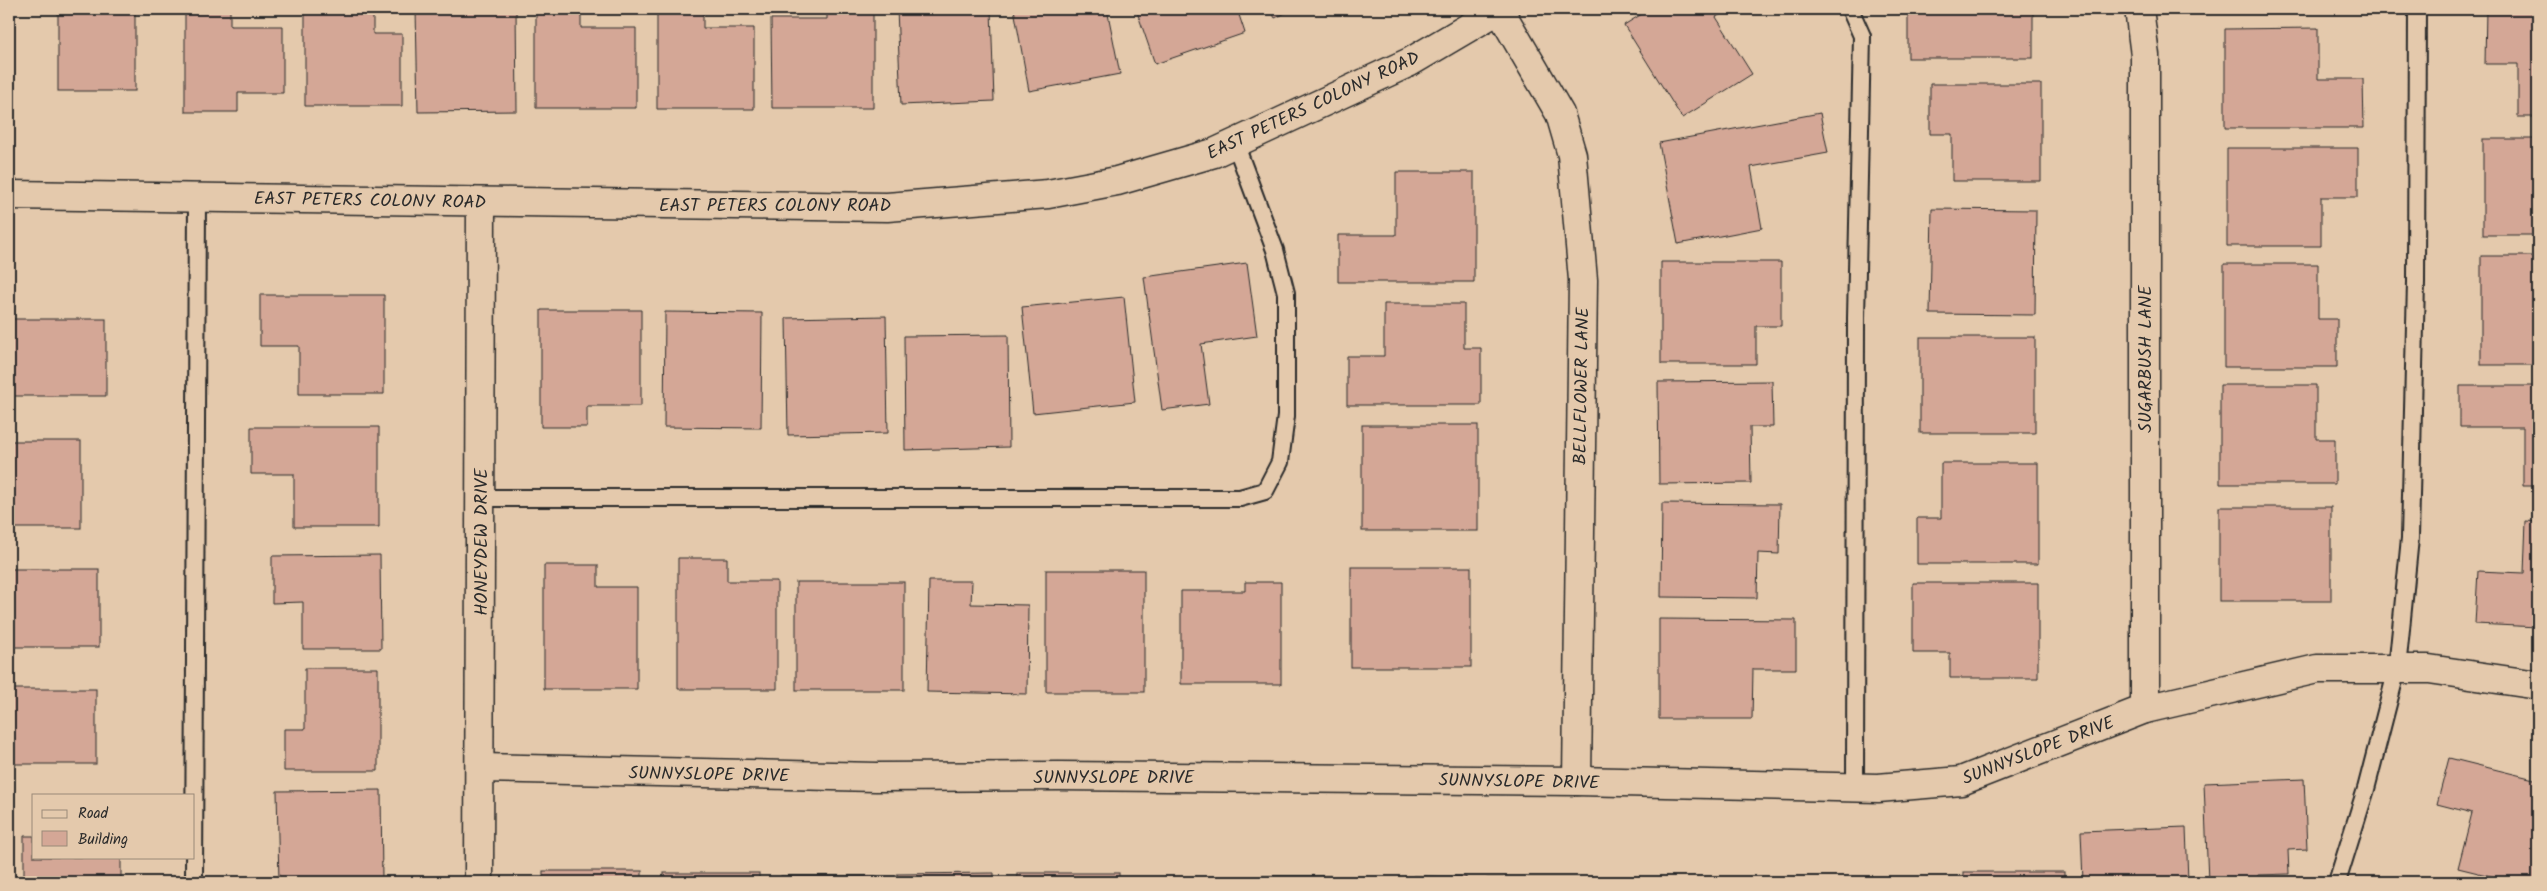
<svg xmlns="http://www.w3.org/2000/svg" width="2547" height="891" viewBox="0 0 2547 891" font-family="Kalam,sans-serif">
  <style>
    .building { fill: #d4a796; stroke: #2b2b2b }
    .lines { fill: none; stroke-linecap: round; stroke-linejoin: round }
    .lane-casing { stroke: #2b2b2b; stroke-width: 20 }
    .street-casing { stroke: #2b2b2b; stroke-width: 31 }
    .secondary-casing { stroke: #2b2b2b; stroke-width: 31 }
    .lane { stroke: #e4c9ac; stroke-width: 16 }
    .street { stroke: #e4c9ac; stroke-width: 28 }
    .secondary { stroke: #e4c9ac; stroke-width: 28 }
    .labels { text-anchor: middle; stroke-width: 4; stroke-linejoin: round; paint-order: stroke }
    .street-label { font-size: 18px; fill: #2b2b2b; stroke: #e4c9ac }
  </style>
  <rect width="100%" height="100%" fill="#e4c9ac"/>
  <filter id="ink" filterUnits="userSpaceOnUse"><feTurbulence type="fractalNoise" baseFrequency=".02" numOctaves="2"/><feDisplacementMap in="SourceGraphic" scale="10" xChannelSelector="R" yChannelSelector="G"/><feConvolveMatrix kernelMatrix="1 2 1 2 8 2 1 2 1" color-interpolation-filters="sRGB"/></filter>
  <g filter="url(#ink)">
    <g class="building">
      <rect x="58" y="9" width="77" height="82"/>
      <path d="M 185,9 L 230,9 L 230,26 L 283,26 L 283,93 L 238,93 L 238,112 L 185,112 Z"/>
      <path d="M 305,9 L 373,9 L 373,34 L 402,34 L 402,106 L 305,106 Z"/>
      <path d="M 416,9 L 516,9 L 517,111 L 418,112 Z"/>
      <path d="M 536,9 L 581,9 L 581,28 L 636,28 L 636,108 L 536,108 Z"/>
      <path d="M 657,9 L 703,9 L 703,28 L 754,28 L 754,109 L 657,109 Z"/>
      <path d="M 827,9 L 873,9 L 873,108 L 772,108 L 771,19 L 827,19 Z"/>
      <path d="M 897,9 L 991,9 L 994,101 L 901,105 Z"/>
      <path d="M 1014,9 L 1107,9 L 1120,74 L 1029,91 Z"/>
      <path d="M 1136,9 L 1237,9 L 1245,33 L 1155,64 Z"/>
      <path d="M 1270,9 L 1294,9 L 1275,18 Z"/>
      <path d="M 1650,9 L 1730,9 L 1716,17 L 1752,74 L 1682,118 L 1624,25 Z"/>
      <rect x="1908" y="9" width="125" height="49"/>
      <path d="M 2486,9 L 2538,10 L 2538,117 L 2518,117 L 2518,64 L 2485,64 Z"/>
      <path d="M 2318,28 L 2318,79 L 2363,79 L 2364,128 L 2225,128 L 2225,29 Z"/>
      <path d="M 1930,84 L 2041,84 L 2041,181 L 1952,181 L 1952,134 L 1930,134 Z"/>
      <path d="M 1820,113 L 1828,153 L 1751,167 L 1762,228 L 1678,244 L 1659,143 Z"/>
      <rect x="2483" y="139" width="55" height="96"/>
      <path d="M 2227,148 L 2358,148 L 2358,197 L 2321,197 L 2321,246 L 2227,246 Z"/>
      <path d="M 1396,172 L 1474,172 L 1474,282 L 1338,282 L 1338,235 L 1396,235 Z"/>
      <path d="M 1932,209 L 2036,210 L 2035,315 L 1930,314 Z"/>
      <rect x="2481" y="256" width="57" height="109"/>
      <path d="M 1661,262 L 1781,262 L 1781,326 L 1756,326 L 1756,364 L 1661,364 Z"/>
      <path d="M 1247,263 L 1257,336 L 1201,344 L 1209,404 L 1162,410 L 1144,277 Z"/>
      <path d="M 2224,264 L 2318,264 L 2318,319 L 2337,319 L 2337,367 L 2224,367 Z"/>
      <path d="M 260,295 L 384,295 L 384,394 L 299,394 L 299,346 L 260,346 Z"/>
      <path d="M 1124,297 L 1135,402 L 1033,413 L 1022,307 Z"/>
      <path d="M 1384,304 L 1464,304 L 1464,348 L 1481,348 L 1481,405 L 1347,405 L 1347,356 L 1384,356 Z"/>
      <path d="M 541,310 L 641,310 L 641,406 L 587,406 L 587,427 L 541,427 Z"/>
      <path d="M 665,312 L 762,313 L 761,428 L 664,427 Z"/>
      <path d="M 886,316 L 888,433 L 788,435 L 786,318 Z"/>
      <rect x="9" y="319" width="97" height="77"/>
      <path d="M 1008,335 L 1009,447 L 905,450 L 904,336 Z"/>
      <rect x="1920" y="337" width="115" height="96"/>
      <path d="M 1772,381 L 1773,427 L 1750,427 L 1751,483 L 1659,484 L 1658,382 Z"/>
      <path d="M 2220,385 L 2316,385 L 2316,439 L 2335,439 L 2335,484 L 2220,484 Z"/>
      <path d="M 2460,386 L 2538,386 L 2538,486 L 2523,486 L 2523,427 L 2460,427 Z"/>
      <rect x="1362" y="425" width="116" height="106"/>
      <path d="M 251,427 L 379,427 L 379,527 L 294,527 L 294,474 L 251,474 Z"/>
      <rect x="9" y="441" width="72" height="87"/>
      <path d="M 1941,463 L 2038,463 L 2038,564 L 1917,564 L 1917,518 L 1941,518 Z"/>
      <path d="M 1662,503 L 1780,504 L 1779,554 L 1758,553 L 1757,598 L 1661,597 Z"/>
      <rect x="2219" y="507" width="112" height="94"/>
      <path d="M 2526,521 L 2538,522 L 2538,627 L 2475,624 L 2478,571 L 2524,573 Z"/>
      <path d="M 380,555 L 381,649 L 303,649 L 303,602 L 272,603 L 272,556 Z"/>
      <path d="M 678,558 L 727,558 L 727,581 L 777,581 L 777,689 L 678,689 Z"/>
      <path d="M 544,565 L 598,565 L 598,587 L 637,587 L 637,689 L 544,689 Z"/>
      <rect x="1351" y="567" width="120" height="100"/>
      <rect x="9" y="569" width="90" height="78"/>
      <rect x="1046" y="570" width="98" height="122"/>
      <path d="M 929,581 L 972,581 L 971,604 L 1028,605 L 1027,694 L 927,692 Z"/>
      <rect x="796" y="582" width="108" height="108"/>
      <path d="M 1245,582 L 1281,582 L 1281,684 L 1181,684 L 1181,591 L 1245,591 Z"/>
      <path d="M 1913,583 L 2038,583 L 2038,678 L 1950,678 L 1950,653 L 1913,653 Z"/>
      <path d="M 1659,619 L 1796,620 L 1796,669 L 1753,669 L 1752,719 L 1659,719 Z"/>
      <path d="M 305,668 L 378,668 L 378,771 L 284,771 L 284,729 L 305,729 Z"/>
      <rect x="9" y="689" width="87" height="75"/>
      <path d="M 2449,758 L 2538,780 L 2538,882 L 2515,882 L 2458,868 L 2472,813 L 2437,804 Z"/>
      <path d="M 2304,779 L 2307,849 L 2288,850 L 2289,874 L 2258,875 L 2258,882 L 2208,882 L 2204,783 Z"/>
      <path d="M 381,790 L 382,882 L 279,882 L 277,791 Z"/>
      <path d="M 2186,827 L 2188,882 L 2083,882 L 2081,831 Z"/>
      <path d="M 24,836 L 34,836 L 34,857 L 121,857 L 121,882 L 24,882 Z"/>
      <rect x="543" y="871" width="99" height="11"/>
      <rect x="1963" y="872" width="101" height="10"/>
      <rect x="664" y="873" width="95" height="9"/>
      <path d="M 994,873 L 994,882 L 897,882 L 897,874 Z"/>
      <rect x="1017" y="873" width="102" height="9"/>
      <rect x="781" y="876" width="95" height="6"/>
      <rect x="1252" y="876" width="96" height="6"/>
      <path d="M 1413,876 L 1466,877 L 1466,882 L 1413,882 Z"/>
      <rect x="1134" y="878" width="98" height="4"/>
      <rect x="1487" y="879" width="100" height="3"/>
      <rect x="1609" y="881" width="96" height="1"/>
      <rect x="1844" y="881" width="95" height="1"/>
    </g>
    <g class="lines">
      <g class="lane-casing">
        <g id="lane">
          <path d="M 1850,9 L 1862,36 L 1856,318 L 1855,787"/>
          <path d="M 481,498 L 1240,498 L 1265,491 L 1280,462 L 1286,416 L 1286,293 L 1275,250 L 1235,143"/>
          <path d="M 194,882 L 197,198"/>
          <path d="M 2337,882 L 2366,789 L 2397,669 L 2410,538 L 2416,282 L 2417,9"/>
        </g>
      </g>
      <g class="street-casing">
        <g id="street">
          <path d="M 1499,9 L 1560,114 L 1572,155 L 1583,280 L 1577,781"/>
          <path d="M 2139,9 L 2145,55 L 2145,709"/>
          <path d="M 481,768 L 876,777 L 1059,776 L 1577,781 L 1878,788 L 1961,781 L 2145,709 L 2317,669 L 2429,669 L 2538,685"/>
          <path d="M 479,882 L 481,202"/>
        </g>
      </g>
      <g class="secondary-casing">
        <path id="secondary" d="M 9,195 L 887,207 L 1048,194 L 1117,181 L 1214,153 L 1410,62 L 1500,9"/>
      </g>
      <use href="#lane" class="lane"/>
      <use href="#street" class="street"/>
      <use href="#secondary" class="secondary"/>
    </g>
  </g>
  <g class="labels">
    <g class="street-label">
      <text transform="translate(1313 105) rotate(-25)" y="6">EAST PETERS COLONY ROAD</text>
      <text transform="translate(370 200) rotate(1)" y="6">EAST PETERS COLONY ROAD</text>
      <text x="775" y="211">EAST PETERS COLONY ROAD</text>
      <text transform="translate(2145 359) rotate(-90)" y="6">SUGARBUSH LANE</text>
      <text transform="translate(1581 386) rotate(-89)" y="6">BELLFLOWER LANE</text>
      <text transform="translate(481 542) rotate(-90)" y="6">HONEYDEW DRIVE</text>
      <text transform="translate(2038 750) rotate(-21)" y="6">SUNNYSLOPE DRIVE</text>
      <text transform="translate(709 774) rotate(1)" y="6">SUNNYSLOPE DRIVE</text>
      <text x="1114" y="783">SUNNYSLOPE DRIVE</text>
      <text transform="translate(1519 781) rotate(1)" y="6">SUNNYSLOPE DRIVE</text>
    </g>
  </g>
  <rect width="2547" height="891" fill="none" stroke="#e4c9ac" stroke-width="30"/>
  <rect x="15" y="15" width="2517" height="861" fill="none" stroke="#2b2b2b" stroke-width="2" filter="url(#ink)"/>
  <rect x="32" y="794" width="162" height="65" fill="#e4c9ac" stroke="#9a8a78"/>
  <rect x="42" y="810" width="25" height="8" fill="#e4c9ac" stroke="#9a8a78"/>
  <text x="78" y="818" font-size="15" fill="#2b2b2b">Road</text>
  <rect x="42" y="831" width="25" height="15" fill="#d4a796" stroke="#9a8a78"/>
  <text x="78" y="844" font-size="15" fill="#2b2b2b">Building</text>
</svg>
